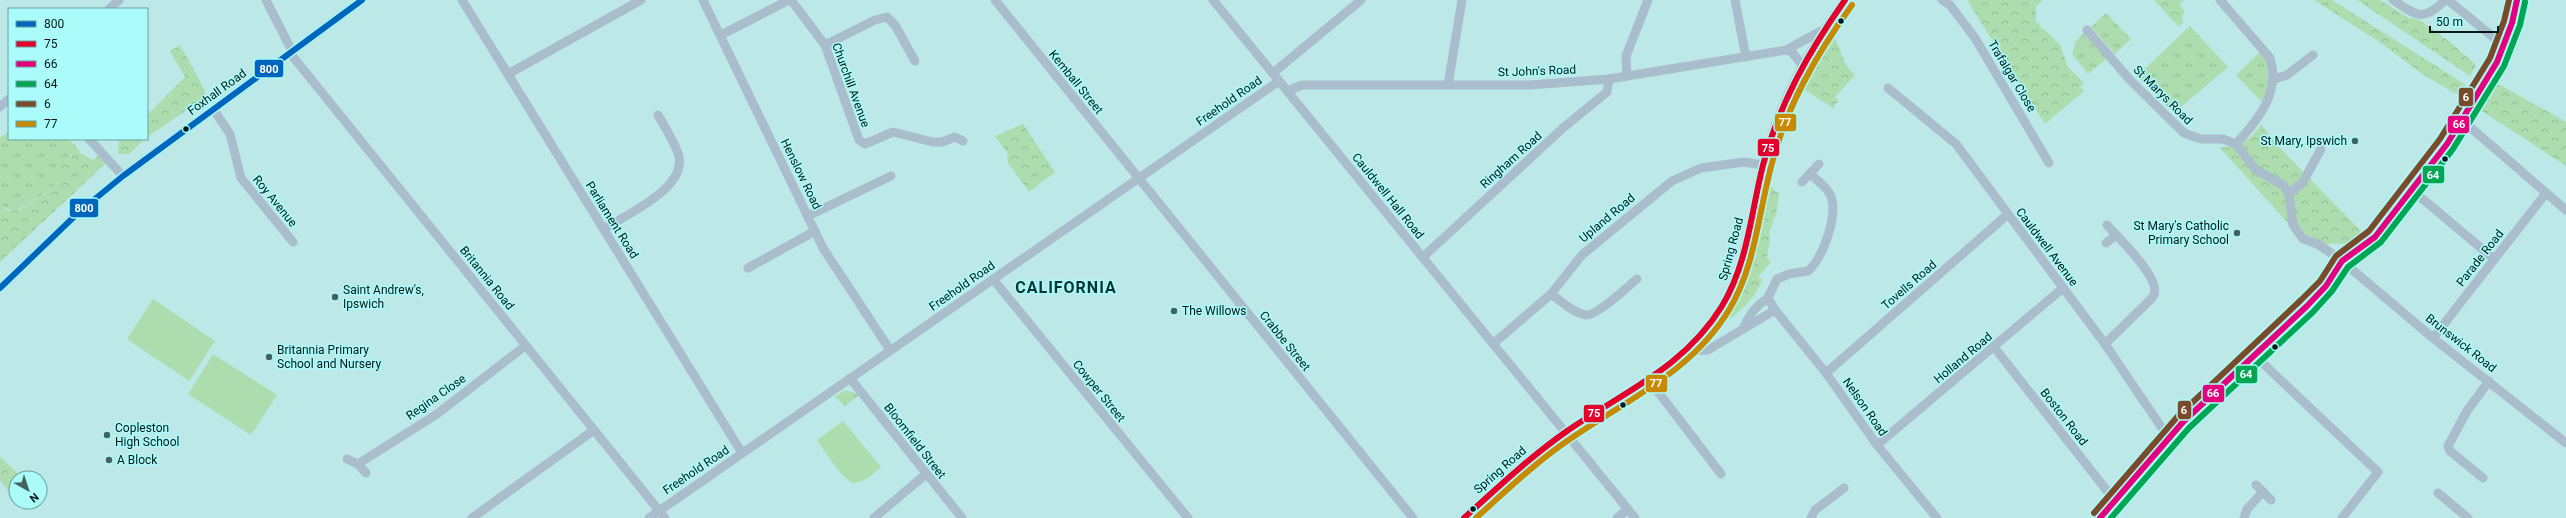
<svg xmlns="http://www.w3.org/2000/svg" width="2566" height="518" viewBox="0 0 2566 518" font-family="Roboto,sans-serif">
  <style>
    .grass { fill: url(#grass-tufts) }
    .forest { fill: url(#forest-crowns) }
    .garden { fill: #adddaf }
    .lines { fill: none; stroke-linecap: round; stroke-linejoin: round }
    .minor { stroke: #a9bdcc; stroke-width: 9 }
    .major { stroke: #90aabf; stroke-width: 12 }
    .bus-1-casing { stroke: #aafbf9; stroke-width: 9 }
    .bus-2-casing { stroke: #aafbf9; stroke-width: 9 }
    .bus-3-casing { stroke: #aafbf9; stroke-width: 9 }
    .bus-4-casing { stroke: #aafbf9; stroke-width: 9 }
    .bus-5-casing { stroke: #aafbf9; stroke-width: 9 }
    .bus-6-casing { stroke: #aafbf9; stroke-width: 9 }
    .bus-1 { stroke: #0065bd; stroke-width: 6 }
    .bus-2 { stroke: #e4002b; stroke-width: 6 }
    .bus-3 { stroke: #e5007d; stroke-width: 6 }
    .bus-4 { stroke: #00a651; stroke-width: 6 }
    .bus-5 { stroke: #7a4b2a; stroke-width: 6 }
    .bus-6 { stroke: #c68a05; stroke-width: 6 }
    .bus-dot { fill: #011919; stroke: #aafbf9; stroke-width: 1.5 }
    .poi-dot { fill: #426261; stroke: #aafbf9; stroke-width: 1.5 }
    .labels { text-anchor: middle; stroke-width: 3; stroke-linejoin: round; paint-order: stroke }
    .street-label { font-size: 12px; fill: #011919; stroke: #aafbf9 }
    .poi-label { font-size: 12px; fill: #011919; stroke: #aafbf9; text-anchor: start }
    .district-label { font-size: 16px; font-weight: bold; letter-spacing: 1px; fill: #053433; stroke: #aafbf9 }
    .line-badge { stroke: #aafbf9; stroke-width: 1.5 }
    .badge-label { font-size: 11px; text-anchor: middle; font-weight: bold; fill: #fff }
  </style>
  <defs>
    <pattern id="grass-tufts" width="24" height="20" patternUnits="userSpaceOnUse"><rect width="24" height="20" fill="#adddaf"/><path d="M3 7l-1-3M5 7V3M7 7l1-3M15 17l-1-3M17 17v-4M19 17l1-3" fill="none" stroke="#93bd96"/></pattern>
    <pattern id="forest-crowns" width="20" height="18" patternUnits="userSpaceOnUse"><rect width="20" height="18" fill="#adddaf"/><path d="M2 6a3 3 0 1 1 6 0M12 15a3 3 0 1 1 6 0" fill="none" stroke="#93bd96"/></pattern>
  </defs>
  <rect width="100%" height="100%" fill="#bce9e8"/>
  <g class="grass">
    <path d="M 2106,13 L 2131,39 L 2115,54 L 2091,27 Z"/>
    <path d="M 2190,26 L 2228,67 L 2174,113 L 2137,76 Z"/>
    <path d="M 2087,30 L 2110,56 L 2088,74 L 2072,54 L 2076,41 Z"/>
    <path d="M 2263,49 L 2270,58 L 2268,102 L 2260,100 L 2236,75 Z"/>
    <path d="M 9,131 L 9,139 L 69,139 L 81,152 L 70,155 L 58,180 L 51,189 L 15,212 L 0,205 L 0,138 Z"/>
    <path d="M 845,390 L 858,394 L 858,396 L 845,406 L 835,397 Z"/>
  </g>
  <g class="forest">
    <path d="M 1967,0 L 2043,0 L 2036,6 L 2036,23 L 2039,23 L 2041,28 L 2044,29 L 2060,45 L 2068,67 L 2084,83 L 2080,87 L 2084,91 L 2045,124 Z"/>
    <path d="M 2154,0 L 2184,0 L 2179,5 L 2185,11 L 2182,17 L 2183,22 L 2179,27 Z"/>
    <path d="M 2314,0 L 2332,0 L 2466,85 L 2460,96 L 2422,74 L 2384,45 Z"/>
    <path d="M 2357,0 L 2380,0 L 2409,18 L 2418,19 L 2450,42 L 2476,65 L 2470,76 Z"/>
    <path d="M 1829,31 C 1844,47 1838,59 1855,75 L 1835,97 L 1839,100 L 1834,106 L 1835,109 L 1802,88 Z"/>
    <path d="M 180,45 L 205,90 L 203,99 L 147,137 L 147,115 L 185,77 L 170,51 Z"/>
    <path d="M 2495,82 L 2566,122 L 2566,166 L 2479,109 Z"/>
    <path d="M 1023,124 L 1055,172 L 1029,192 L 1008,163 L 1007,152 L 995,136 Z"/>
    <path d="M 2261,124 L 2275,143 L 2364,234 C 2353,244 2344,245 2330,243 L 2322,252 L 2308,245 L 2220,148 C 2240,146 2251,141 2261,124 Z"/>
    <path d="M 119,139 L 145,139 L 129,154 L 118,154 Z"/>
    <path d="M 76,151 L 93,160 L 99,155 L 106,163 L 0,262 L 0,205 L 9,211 L 20,210 L 51,189 L 58,180 L 60,166 Z"/>
    <path d="M 1767,183 L 1779,194 L 1776,215 L 1769,232 L 1770,238 L 1767,258 L 1771,262 L 1758,277 L 1762,280 C 1752,305 1731,319 1709,332 L 1740,285 Z"/>
    <path d="M 0,457 L 23,478 L 16,478 L 16,485 L 9,492 L 0,480 Z"/>
  </g>
  <g class="garden">
    <path d="M 153,299 L 215,341 L 189,381 L 127,339 Z"/>
    <path d="M 213,354 L 277,395 L 251,435 L 188,394 Z"/>
    <path d="M 843,421 L 881,467 C 874,473 864,483 854,483 C 844,482 823,449 817,440 Z"/>
  </g>
  <g class="lines">
    <g class="minor">
      <path d="M 266,0 L 292,51"/>
      <path d="M 462,0 L 742,453"/>
      <path d="M 703,0 L 823,248 L 890,350"/>
      <path d="M 791,0 L 825,45 L 859,140 L 865,144 L 893,132 L 933,142 L 942,142 L 955,137 L 963,141"/>
      <path d="M 995,0 L 1413,518"/>
      <path d="M 1213,0 L 1635,518"/>
      <path d="M 1735,0 L 1746,57"/>
      <path d="M 1942,0 L 1950,5 L 1975,38 L 2049,163"/>
      <path d="M 2220,0 L 2270,58 C 2281,92 2258,120 2236,144"/>
      <path d="M 2393,0 C 2416,15 2423,23 2445,0"/>
      <path d="M 2448,0 L 2504,46"/>
      <path d="M 109,9 L 119,0"/>
      <path d="M 2087,30 L 2130,80 L 2184,133 L 2201,139 L 2223,139 L 2236,144 L 2255,169 L 2284,186 L 2289,194 L 2293,225 L 2303,239 L 2318,244 L 2342,261 L 2433,338 L 2566,443"/>
      <path d="M 721,35 L 789,0"/>
      <path d="M 825,45 L 875,20 L 887,17 L 895,25 L 915,61"/>
      <path d="M 1786,50 L 1792,52 L 1802,65"/>
      <path d="M 290,53 L 665,518"/>
      <path d="M 1273,73 L 1361,0"/>
      <path d="M 508,74 L 641,0"/>
      <path d="M 1627,76 L 1626,56 L 1648,0"/>
      <path d="M 2274,79 L 2287,75 L 2313,55"/>
      <path d="M 1448,85 L 1462,0"/>
      <path d="M 1888,88 L 1956,144 L 2105,344 L 2168,437"/>
      <path d="M 1288,91 L 1302,85 L 1530,85 L 1609,79 L 1786,50 L 1821,31"/>
      <path d="M 0,107 L 9,99"/>
      <path d="M 214,110 L 230,134 L 241,178 L 293,242"/>
      <path d="M 2463,121 L 2566,210"/>
      <path d="M 89,139 L 123,176"/>
      <path d="M 1802,182 L 1819,164"/>
      <path d="M 2412,190 L 2494,259"/>
      <path d="M 2289,194 L 2303,182 L 2321,149"/>
      <path d="M 808,216 L 891,176"/>
      <path d="M 604,229 C 627,214 690,187 678,153 C 673,140 665,127 658,115"/>
      <path d="M 2106,243 L 2116,235"/>
      <path d="M 1423,257 L 1563,128 L 1607,92 L 1609,79"/>
      <path d="M 748,268 L 815,231"/>
      <path d="M 993,279 L 1188,518"/>
      <path d="M 0,288 L 79,212 L 123,176 L 362,0"/>
      <path d="M 1551,294 C 1561,301 1573,313 1586,315 C 1597,316 1627,287 1637,279"/>
      <path d="M 1768,298 L 1775,310 L 1826,373 L 1877,445 L 1937,518"/>
      <path d="M 1768,298 L 1777,279 L 1789,274 L 1808,271 C 1823,258 1838,216 1831,196 C 1827,187 1817,180 1810,174"/>
      <path d="M 1743,329 C 1748,316 1757,305 1768,298"/>
      <path d="M 2433,338 L 2546,193"/>
      <path d="M 1494,343 L 1551,294 L 1582,255 L 1672,181 L 1701,168 L 1744,162 L 1763,165"/>
      <path d="M 2105,344 L 2148,302 C 2150,300 2153,297 2154,295 C 2161,278 2119,238 2107,225"/>
      <path d="M 1994,347 L 2115,501"/>
      <path d="M 1687,351 L 1708,350 L 1775,310"/>
      <path d="M 2254,355 L 2378,472 L 2342,518"/>
      <path d="M 1826,373 L 2007,215"/>
      <path d="M 850,378 L 962,518"/>
      <path d="M 1649,380 L 1721,474"/>
      <path d="M 1877,445 L 2063,288"/>
      <path d="M 347,459 L 358,464 L 366,473"/>
      <path d="M 358,464 L 437,414 L 525,346"/>
      <path d="M 2483,478 L 2450,451 L 2448,446 L 2467,411 L 2489,381"/>
      <path d="M 2256,485 L 2271,500"/>
      <path d="M 2438,493 L 2468,518"/>
      <path d="M 472,518 L 594,430"/>
      <path d="M 649,518 L 1279,81"/>
      <path d="M 874,518 L 926,474"/>
      <path d="M 1464,518 C 1496,489 1529,458 1564,433 C 1573,426 1584,422 1593,416 C 1642,386 1692,356 1722,306 C 1748,264 1751,212 1763,165 C 1778,104 1808,51 1845,0"/>
      <path d="M 1617,518 L 1628,509"/>
      <path d="M 1811,518 L 1815,510 L 1844,488"/>
      <path d="M 2244,518 L 2247,509 L 2263,492"/>
    </g>
    <path class="major" d="M 2100,518 L 2183,422 L 2307,306 L 2326,286 L 2342,261 L 2375,237 L 2447,144 L 2497,62 L 2512,23 L 2517,0"/>
    <g class="bus-1-casing">
      <path id="bus-1" d="M 0,288 L 79,212 L 123,176 L 362,0"/>
    </g>
    <g class="bus-2-casing">
      <path id="bus-2" d="M 1464,518 C 1497,488 1530,457 1567,431 C 1623,392 1684,368 1722,306 C 1748,263 1751,212 1763,165 C 1779,104 1809,51 1845,0"/>
    </g>
    <g class="bus-3-casing">
      <path id="bus-3" d="M 2100,518 L 2183,422 L 2307,306 L 2326,286 L 2342,261 L 2375,237 L 2447,144 L 2497,62 L 2512,23 L 2517,0"/>
    </g>
    <g class="bus-4-casing">
      <path id="bus-4" d="M 2111,518 L 2189,428 L 2313,312 L 2332,291 L 2348,267 L 2381,242 L 2453,149 L 2504,66 L 2520,25 L 2525,2"/>
    </g>
    <g class="bus-5-casing">
      <path id="bus-5" d="M 2094,513 L 2178,416 L 2301,300 L 2320,281 L 2336,256 L 2369,231 L 2440,139 L 2490,58 L 2504,21 L 2509,0"/>
    </g>
    <g class="bus-6-casing">
      <path id="bus-6" d="M 1476,518 C 1507,490 1538,460 1573,437 C 1629,399 1692,371 1729,310 C 1755,267 1758,216 1771,167 C 1786,107 1816,55 1852,5"/>
    </g>
    <use href="#bus-1" class="bus-1"/>
    <use href="#bus-2" class="bus-2"/>
    <use href="#bus-3" class="bus-3"/>
    <use href="#bus-4" class="bus-4"/>
    <use href="#bus-5" class="bus-5"/>
    <use href="#bus-6" class="bus-6"/>
  </g>
  <g class="bus-dot">
    <circle cx="1841" cy="21" r="3.5"/>
    <circle cx="186" cy="129" r="3.5"/>
    <circle cx="2445" cy="159" r="3.5"/>
    <circle cx="2275" cy="347" r="3.5"/>
    <circle cx="1623" cy="405" r="3.5"/>
    <circle cx="1473" cy="509" r="3.5"/>
  </g>
  <g class="poi-dot">
    <circle cx="2355" cy="141" r="4"/>
    <circle cx="2237" cy="233" r="4"/>
    <circle cx="335" cy="297" r="4"/>
    <circle cx="1174" cy="311" r="4"/>
    <circle cx="269" cy="357" r="4"/>
    <circle cx="107" cy="435" r="4"/>
    <circle cx="109" cy="460" r="4"/>
  </g>
  <g class="labels">
    <g class="street-label">
      <text transform="translate(1537 71) rotate(-2)" y="4">St John's Road</text>
      <text transform="translate(2012 76) rotate(59)" y="4">Trafalgar Close</text>
      <text transform="translate(1076 82) rotate(51)" y="4">Kemball Street</text>
      <text transform="translate(851 85) rotate(70)" y="4">Churchill Avenue</text>
      <text transform="translate(217 92) rotate(-36)" y="4">Foxhall Road</text>
      <text transform="translate(2163 95) rotate(45)" y="4">St Marys Road</text>
      <text transform="translate(1229 101) rotate(-35)" y="4">Freehold Road</text>
      <text transform="translate(1511 160) rotate(-42)" y="4">Ringham Road</text>
      <text transform="translate(801 174) rotate(64)" y="4">Henslow Road</text>
      <text transform="translate(1388 196) rotate(51)" y="4">Cauldwell Hall Road</text>
      <text transform="translate(275 201) rotate(51)" y="4">Roy Avenue</text>
      <text transform="translate(1607 218) rotate(-40)" y="4">Upland Road</text>
      <text transform="translate(612 220) rotate(58)" y="4">Parliament Road</text>
      <text transform="translate(2047 247) rotate(53)" y="4">Cauldwell Avenue</text>
      <text transform="translate(1731 249) rotate(-75)" y="4">Spring Road</text>
      <text transform="translate(2480 258) rotate(-52)" y="4">Parade Road</text>
      <text transform="translate(487 278) rotate(51)" y="4">Britannia Road</text>
      <text transform="translate(1909 285) rotate(-41)" y="4">Tovells Road</text>
      <text transform="translate(962 286) rotate(-35)" y="4">Freehold Road</text>
      <text transform="translate(1285 341) rotate(51)" y="4">Crabbe Street</text>
      <text transform="translate(2461 343) rotate(38)" y="4">Brunswick Road</text>
      <text transform="translate(1963 358) rotate(-40)" y="4">Holland Road</text>
      <text transform="translate(1099 391) rotate(51)" y="4">Cowper Street</text>
      <text transform="translate(436 397) rotate(-35)" y="4">Regina Close</text>
      <text transform="translate(1865 407) rotate(55)" y="4">Nelson Road</text>
      <text transform="translate(2064 417) rotate(52)" y="4">Boston Road</text>
      <text transform="translate(915 441) rotate(52)" y="4">Bloomfield Street</text>
      <text transform="translate(696 470) rotate(-34)" y="4">Freehold Road</text>
      <text transform="translate(1500 470) rotate(-41)" y="4">Spring Road</text>
    </g>
    <g class="poi-label">
      <text x="2347" y="145" text-anchor="end">St Mary, Ipswich</text>
      <text x="2229" y="230" text-anchor="end">St Mary's Catholic<tspan x="2229" dy="14">Primary School</tspan></text>
      <text x="343" y="294">Saint Andrew's,<tspan x="343" dy="14">Ipswich</tspan></text>
      <text x="1182" y="315">The Willows</text>
      <text x="277" y="354">Britannia Primary<tspan x="277" dy="14">School and Nursery</tspan></text>
      <text x="115" y="432">Copleston<tspan x="115" dy="14">High School</tspan></text>
      <text x="117" y="464">A Block</text>
    </g>
    <g class="district-label">
      <text x="1066" y="293">CALIFORNIA</text>
    </g>
  </g>
  <g class="line-badge">
    <rect x="254" y="59" width="30" height="19" rx="4" fill="#0065bd"/>
    <rect x="2458" y="87" width="16" height="20" rx="4" fill="#7a4b2a"/>
    <rect x="1774" y="113" width="23" height="19" rx="4" fill="#c68a05"/>
    <rect x="2447" y="115" width="23" height="19" rx="4" fill="#e5007d"/>
    <rect x="1757" y="138" width="23" height="19" rx="4" fill="#e4002b"/>
    <rect x="2422" y="165" width="23" height="19" rx="4" fill="#00a651"/>
    <rect x="69" y="198" width="30" height="20" rx="4" fill="#0065bd"/>
    <rect x="2235" y="365" width="23" height="19" rx="4" fill="#00a651"/>
    <rect x="1645" y="374" width="23" height="19" rx="4" fill="#c68a05"/>
    <rect x="2202" y="384" width="23" height="19" rx="4" fill="#e5007d"/>
    <rect x="2177" y="400" width="15" height="20" rx="4" fill="#7a4b2a"/>
    <rect x="1583" y="404" width="22" height="19" rx="4" fill="#e4002b"/>
  </g>
  <g class="badge-label">
    <text x="269" y="73">800</text>
    <text x="2466" y="101">6</text>
    <text x="1785" y="126">77</text>
    <text x="2459" y="128">66</text>
    <text x="1768" y="152">75</text>
    <text x="2433" y="179">64</text>
    <text x="84" y="212">800</text>
    <text x="2246" y="378">64</text>
    <text x="1656" y="387">77</text>
    <text x="2213" y="397">66</text>
    <text x="2184" y="414">6</text>
    <text x="1594" y="417">75</text>
  </g>
  <rect x="8" y="8" width="140" height="132" fill="#aafbf9" stroke="#66a19f"/>
  <rect x="16" y="21" width="20" height="6" fill="#0065bd" stroke="#66a19f"/>
  <text x="44" y="28" font-size="12" fill="#011919">800</text>
  <rect x="16" y="41" width="20" height="6" fill="#e4002b" stroke="#66a19f"/>
  <text x="44" y="48" font-size="12" fill="#011919">75</text>
  <rect x="16" y="61" width="20" height="6" fill="#e5007d" stroke="#66a19f"/>
  <text x="44" y="68" font-size="12" fill="#011919">66</text>
  <rect x="16" y="81" width="20" height="6" fill="#00a651" stroke="#66a19f"/>
  <text x="44" y="88" font-size="12" fill="#011919">64</text>
  <rect x="16" y="101" width="20" height="6" fill="#7a4b2a" stroke="#66a19f"/>
  <text x="44" y="108" font-size="12" fill="#011919">6</text>
  <rect x="16" y="121" width="20" height="6" fill="#c68a05" stroke="#66a19f"/>
  <text x="44" y="128" font-size="12" fill="#011919">77</text>
  <g transform="translate(28 490) rotate(141)"><circle r="19" fill="#aafbf9" stroke="#66a19f"/>
  <path d="M0-3L7 15L0 10L-7 15Z" fill="#426261"/>
  <text y="-6" font-size="11" font-weight="bold" text-anchor="middle" fill="#011919">N</text>
  </g>
  <path d="M2430 26v6h68v-6" fill="none" stroke="#011919" stroke-width="2"/>
  <text x="2436" y="26" font-size="12" fill="#011919" stroke="#aafbf9" stroke-width="3" paint-order="stroke">50 m</text>
</svg>
